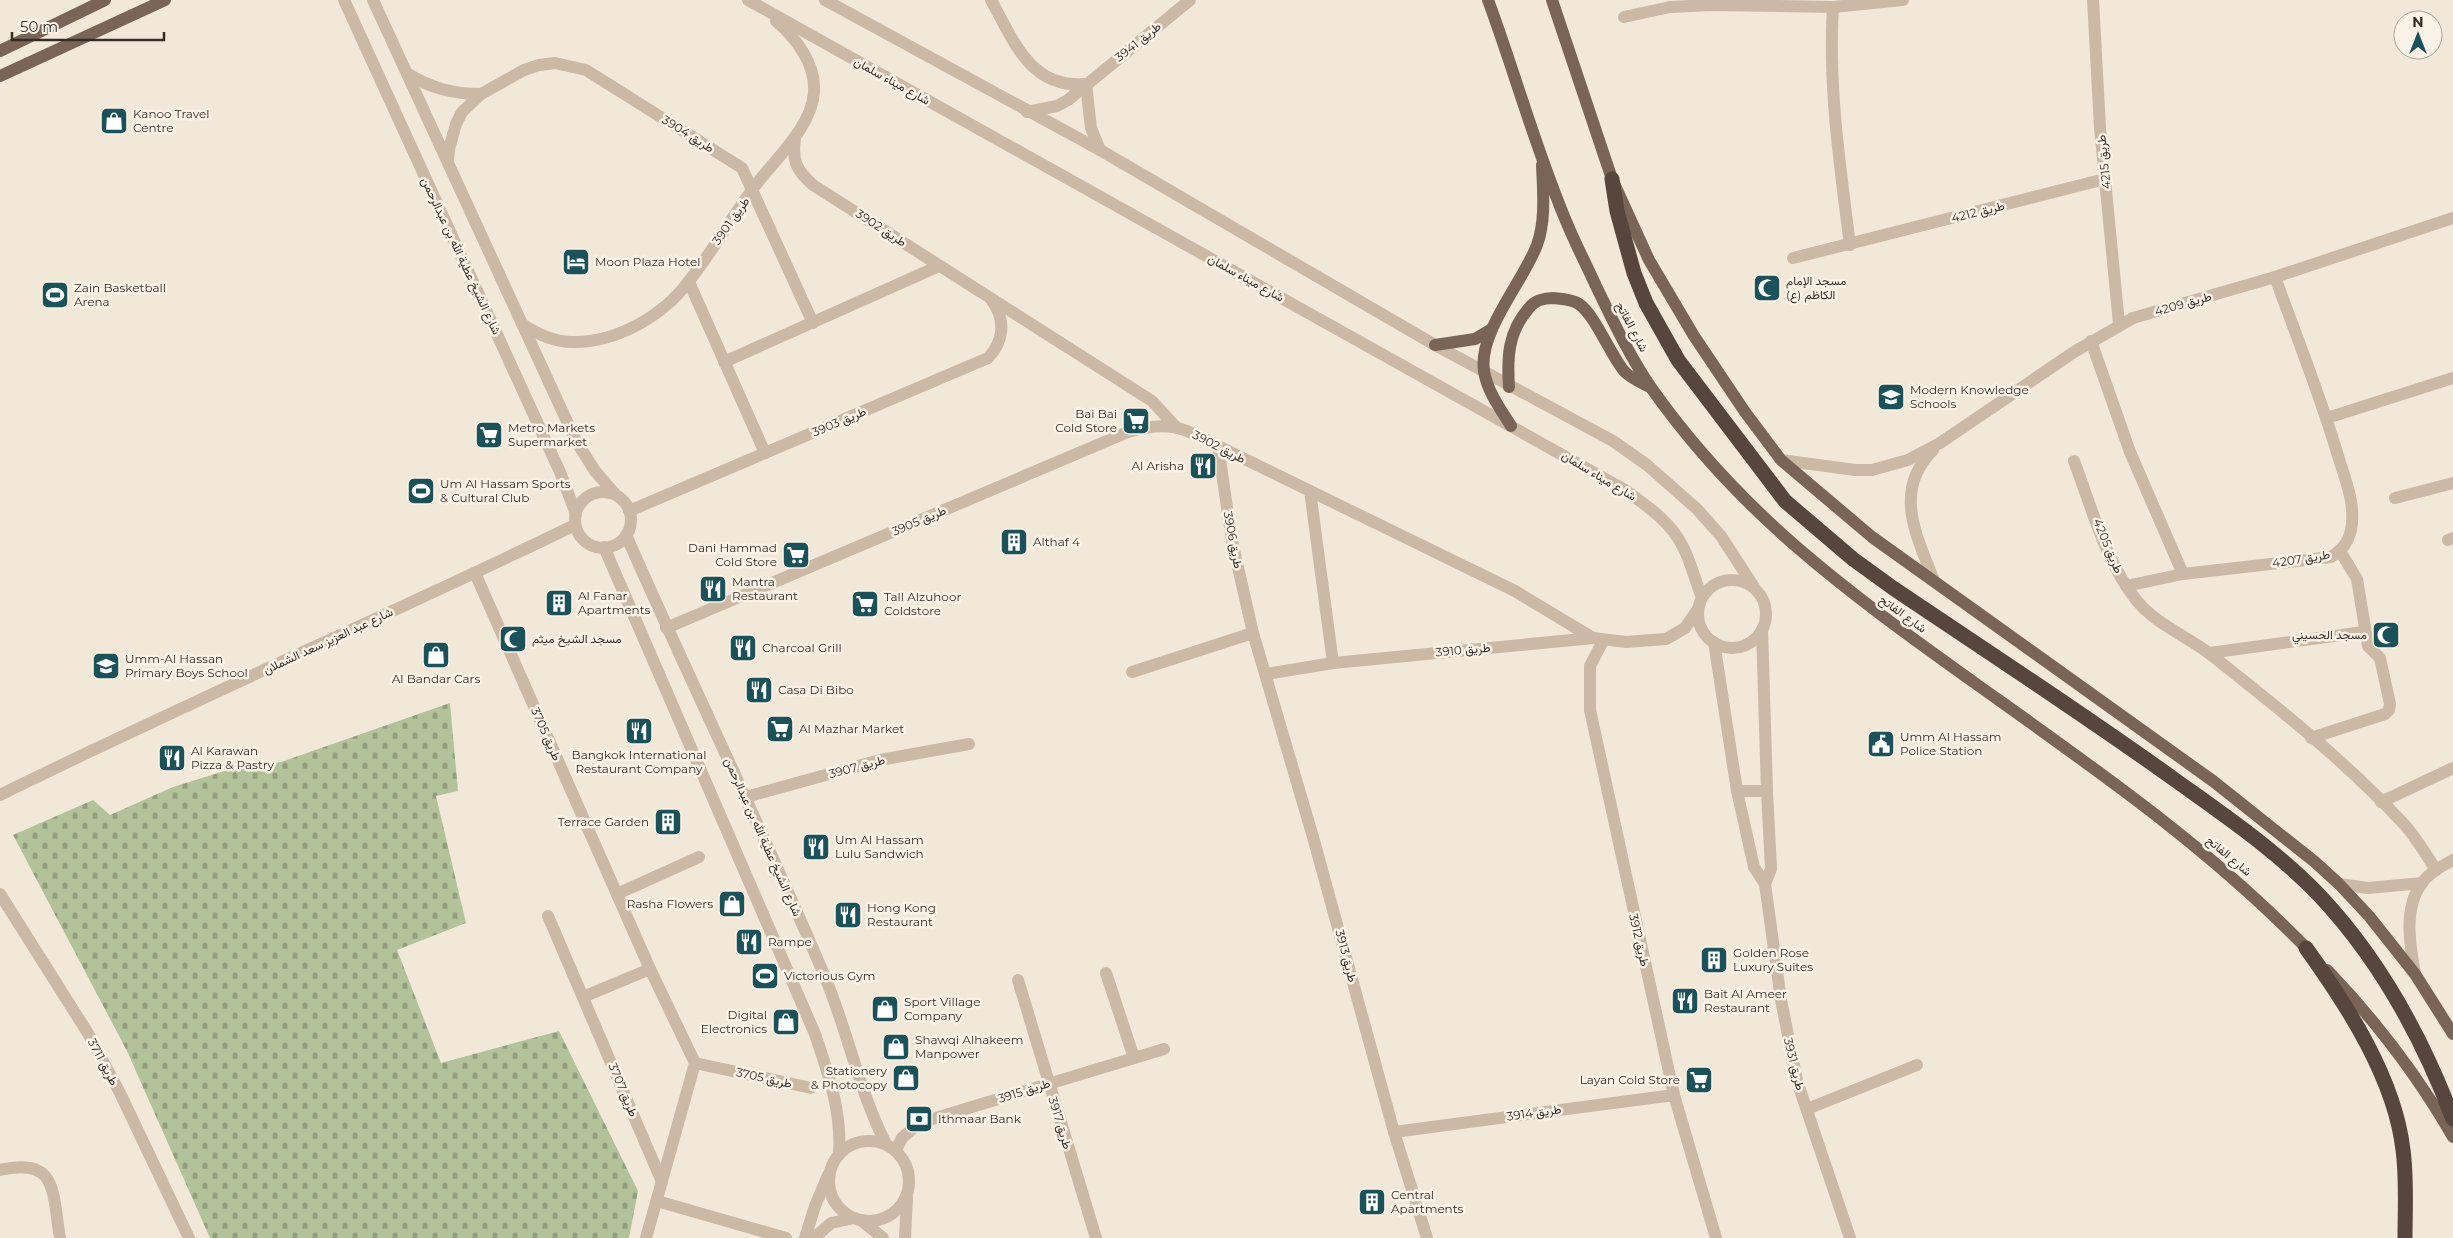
<svg xmlns="http://www.w3.org/2000/svg" width="2453" height="1238" viewBox="0 0 2453 1238" font-family="Montserrat,Vazirmatn,sans-serif">
  <style>
    .cemetery { fill: url(#cemetery-stones) }
    .lines { fill: none; stroke-linecap: round; stroke-linejoin: round }
    .minor { stroke: #cbb8a5; stroke-width: 12 }
    .major { stroke: #796457; stroke-width: 12 }
    .highway { stroke: #57463d; stroke-width: 15 }
    .labels { text-anchor: middle; stroke-width: 5; stroke-linejoin: round; paint-order: stroke }
    .street-label { font-size: 12px; fill: #362c27; stroke: #faf2e6 }
    .poi-label { font-size: 12px; fill: #362c27; stroke: #faf2e6; text-anchor: start }
  </style>
  <defs>
    <pattern id="cemetery-stones" width="16" height="16" patternUnits="userSpaceOnUse" patternTransform="scale(1.25)"><rect width="16" height="16" fill="#b2c299"/><path d="M2 7V4a2 2 0 0 1 4 0v3zM10 15v-3a2 2 0 0 1 4 0v3z" fill="#929e7d"/></pattern>
  </defs>
  <rect width="100%" height="100%" fill="#f2e8d9"/>
  <path class="cemetery" d="M 450,703 L 458,791 L 436,796 L 466,923 L 397,950 L 441,1063 L 559,1031 L 638,1191 L 629,1238 L 210,1238 L 127,1051 L 13,835 L 93,800 L 110,815 L 173,787 L 234,768 L 281,762 Z"/>
  <g class="lines">
    <g class="minor">
      <path d="M 344,0 L 560,472 L 576,514"/>
      <path d="M 373,0 L 576,441 L 595,471 L 615,494"/>
      <path d="M 748,0 L 1625,490 C 1647,506 1671,522 1683,547 C 1691,562 1695,581 1702,597"/>
      <path d="M 825,0 L 1100,150 L 1435,345 L 1613,441 L 1647,465 L 1697,509 L 1721,536 L 1754,587"/>
      <path d="M 991,0 C 1014,41 1030,89 1086,84"/>
      <path d="M 2093,0 L 2100,128 L 2119,324"/>
      <path d="M 1833,7 C 1828,86 1840,166 1850,245"/>
      <path d="M 1624,17 L 1670,7 L 1712,5 L 1833,7 L 1903,0"/>
      <path d="M 408,74 C 431,88 453,94 481,94"/>
      <path d="M 1086,84 L 1091,128 L 1100,150"/>
      <path d="M 1027,112 L 1057,106 L 1068,100 L 1190,0"/>
      <path d="M 795,138 C 792,161 796,170 813,185 L 1152,401 L 1175,426"/>
      <path d="M 448,161 L 449,149 L 456,124 L 462,112 L 481,94 L 524,70 L 539,65 L 555,63 L 586,70 L 742,168 L 813,323"/>
      <path d="M 1793,258 L 2105,179"/>
      <path d="M 689,282 L 765,453"/>
      <path d="M 522,324 C 537,334 554,342 572,342 C 616,343 663,316 689,281 C 712,252 730,220 752,190 C 772,162 812,128 814,92 C 816,64 796,38 776,21"/>
      <path d="M 2091,341 L 2130,452 L 2183,574"/>
      <path d="M 724,362 L 939,266"/>
      <path d="M 2327,418 L 2453,378"/>
      <path d="M 1218,446 L 1232,541 L 1253,633 L 1313,837 L 1394,1132 L 1427,1238"/>
      <path d="M 1933,450 C 1892,491 1917,536 1934,581"/>
      <path d="M 1781,460 L 1855,470 L 1872,470 L 1908,460 L 1940,443 L 2074,352 L 2133,318 L 2275,277 L 2453,218"/>
      <path d="M 2074,461 C 2092,508 2105,561 2137,601 C 2157,625 2187,636 2210,654 C 2276,706 2344,760 2401,821 C 2415,835 2425,853 2436,870"/>
      <path d="M 1310,491 L 1333,663"/>
      <circle cx="603" cy="520" r="28"/>
      <path d="M 2395,498 L 2453,483"/>
      <path d="M 629,511 L 988,358 C 1004,341 1006,320 992,301"/>
      <path d="M 626,535 C 691,683 762,828 825,977 C 848,1032 859,1091 886,1144"/>
      <path d="M 2448,540 L 2453,538"/>
      <path d="M 604,547 L 815,1034 C 828,1073 842,1112 839,1153"/>
      <path d="M 475,573 L 650,969 L 695,1063"/>
      <circle cx="1732" cy="614" r="34"/>
      <path d="M 2126,586 L 2183,574 L 2331,557 C 2342,550 2348,543 2351,530 C 2356,506 2346,481 2339,459 C 2321,397 2297,338 2275,277"/>
      <path d="M 666,628 L 1128,432 C 1167,420 1184,427 1218,446 L 1515,591 L 1593,638 L 1626,642 L 1666,639 L 1685,628 L 1698,609"/>
      <path d="M 1762,629 L 1767,791 L 1771,869 L 1765,884"/>
      <path d="M 1603,641 L 1590,666 L 1590,710 L 1674,1095 L 1716,1238"/>
      <path d="M 1714,642 L 1737,791 L 1754,867 L 1765,884 L 1781,1000 L 1797,1081 L 1850,1238"/>
      <path d="M 2209,653 L 2364,632"/>
      <path d="M 1132,672 L 1253,633"/>
      <path d="M 1266,674 L 1333,663 L 1593,638"/>
      <path d="M 2311,738 L 2385,714 L 2389,710 L 2390,704 L 2380,658 L 2368,646 L 2357,579 L 2340,551"/>
      <path d="M 1737,791 L 1767,791"/>
      <path d="M 0,795 C 190,701 385,617 575,525"/>
      <path d="M 746,797 L 880,760 L 969,744"/>
      <path d="M 2381,802 L 2453,768"/>
      <path d="M 2339,884 L 2368,888 L 2422,883"/>
      <path d="M 0,894 L 89,1035 L 120,1093 L 189,1238"/>
      <path d="M 617,894 L 699,857"/>
      <path d="M 548,916 L 662,1182"/>
      <path d="M 1106,973 L 1134,1058"/>
      <path d="M 2415,974 C 2410,946 2403,908 2422,883 C 2429,873 2442,866 2453,860"/>
      <path d="M 1018,980 L 1096,1238"/>
      <path d="M 583,997 L 650,969"/>
      <path d="M 695,1063 L 811,1088"/>
      <path d="M 1807,1109 L 1917,1065"/>
      <path d="M 1394,1132 L 1674,1095"/>
      <circle cx="869" cy="1181" r="40"/>
      <path d="M 896,1150 L 902,1138 L 919,1123 L 1164,1049"/>
      <path d="M 0,1170 C 59,1156 52,1194 60,1238"/>
      <path d="M 657,1201 L 786,1238"/>
      <path d="M 861,1220 L 883,1238"/>
      <path d="M 646,1238 L 695,1063"/>
      <path d="M 805,1238 L 815,1206 L 828,1175"/>
      <path d="M 814,1238 L 831,1223 L 854,1218"/>
      <path d="M 905,1238 L 907,1198"/>
    </g>
    <g class="major">
      <path d="M 1488,0 C 1515,73 1536,150 1566,221 C 1575,243 1586,264 1596,286 C 1613,321 1630,357 1652,389 C 1742,516 1848,592 1972,681 C 2091,766 2211,848 2312,954"/>
      <path d="M 1552,0 L 1612,179 L 1649,260 L 1694,336 L 1745,412 L 1781,460 L 1872,537 L 2213,781 L 2315,862 L 2339,884 L 2369,916 L 2415,974 L 2453,1034"/>
      <path d="M 0,51 L 105,0"/>
      <path d="M 0,76 L 165,0"/>
      <path d="M 1435,345 L 1475,339 L 1492,329"/>
      <path d="M 1509,387 C 1507,357 1508,332 1529,308 C 1534,301 1544,298 1553,298 C 1561,299 1572,299 1579,304 C 1595,315 1610,354 1624,371 C 1630,378 1642,383 1650,387"/>
      <path d="M 1511,426 C 1501,410 1487,391 1484,371 C 1478,332 1523,282 1537,245 C 1546,220 1543,191 1542,165"/>
      <path d="M 2327,970 C 2376,1021 2418,1076 2453,1137"/>
    </g>
    <g class="highway">
      <path d="M 1612,179 L 1617,211 L 1634,273 L 1646,303 L 1678,360 L 1785,501 L 1853,559 L 1893,588 C 1988,652 2085,715 2178,782 C 2227,817 2278,852 2320,896 C 2380,960 2422,1037 2453,1119"/>
      <path d="M 2306,948 C 2347,1005 2395,1079 2403,1150 C 2407,1179 2405,1209 2405,1238"/>
    </g>
  </g>
  <defs>
    <g id="shop-square" transform="scale(1.4375)"><rect x="-9" y="-9" width="18" height="18" rx="4" fill="#1b5259" stroke="#faf2e6"/><path d="M-5-2.5h2.3a2.7 3.5 0 0 1 5.4 0H5L5.5 6h-11ZM-1.5-2.5h3a1.5 2.3 0 0 0-3 0Z" fill="#fff"/></g>
    <g id="hotel-square" transform="scale(1.4375)"><rect x="-9" y="-9" width="18" height="18" rx="4" fill="#1b5259" stroke="#faf2e6"/><path d="M-6-4.5h1.5V1H6V5H4.5V3h-9V5H-6ZM-4 0a1.8 1.8 0 1 1 3.6 0ZM.5 0V-2.5h3Q6-2.5 6 0Z" fill="#fff"/></g>
    <g id="mosque-square" transform="scale(1.4375)"><rect x="-9" y="-9" width="18" height="18" rx="4" fill="#1b5259" stroke="#faf2e6"/><path d="M3.5-4.9A6 6 0 1 0 3.5 4.9A5 5 0 1 1 3.5-4.9Z" fill="#fff"/></g>
    <g id="stadium-square" transform="scale(1.4375)"><rect x="-9" y="-9" width="18" height="18" rx="4" fill="#1b5259" stroke="#faf2e6"/><path d="M0-5a6.5 5 0 1 0 0 10a6.5 5 0 1 0 0-10ZM-3.5-1.8h7v3.6h-7Z" fill="#fff"/></g>
    <g id="school-square" transform="scale(1.4375)"><rect x="-9" y="-9" width="18" height="18" rx="4" fill="#1b5259" stroke="#faf2e6"/><path d="M0-5L7-2L0 1L-7-2ZM-4 1L0 2.5L4 1V4Q0 6-4 4Z" fill="#fff"/></g>
    <g id="supermarket-square" transform="scale(1.4375)"><rect x="-9" y="-9" width="18" height="18" rx="4" fill="#1b5259" stroke="#faf2e6"/><path d="M-6-5.5h2.5l.6 2H6L4.5 2H-2.5L-4.4-4H-6ZM-1.5 3.2a1.3 1.3 0 1 0 .1 0ZM3 3.2a1.3 1.3 0 1 0 .1 0Z" fill="#fff"/></g>
    <g id="restaurant-square" transform="scale(1.4375)"><rect x="-9" y="-9" width="18" height="18" rx="4" fill="#1b5259" stroke="#faf2e6"/><path d="M-5-6h1v4h1v-4h1v4h1v-4h1v5L-1.5 .5V6h-2V.5L-5-1ZM5-6V6H3V1.5H1.5Q1.5-4 5-6Z" fill="#fff"/></g>
    <g id="building-square" transform="scale(1.4375)"><rect x="-9" y="-9" width="18" height="18" rx="4" fill="#1b5259" stroke="#faf2e6"/><path d="M-4-6H4V6H1V3H-1V6H-4ZM-2.5-4.3h1.7v1.8h-1.7ZM.8-4.3h1.7v1.8H.8ZM-2.5-1h1.7V.8h-1.7ZM.8-1h1.7V.8H.8Z" fill="#fff"/></g>
    <g id="civic-square" transform="scale(1.4375)"><rect x="-9" y="-9" width="18" height="18" rx="4" fill="#1b5259" stroke="#faf2e6"/><path d="M-.6-6.5H3V-4.5H.6V-3L4-1V1h2V6H-6V1h2V-1L-.6-3ZM-1.2 2.5V6h2.4V2.5Z" fill="#fff"/></g>
    <g id="bank-square" transform="scale(1.4375)"><rect x="-9" y="-9" width="18" height="18" rx="4" fill="#1b5259" stroke="#faf2e6"/><path d="M-6-4H6V4H-6ZM0-2.3a2.3 2.3 0 1 0 0 4.6a2.3 2.3 0 1 0 0-4.6Z" fill="#fff"/></g>
  </defs>
  <g fill-rule="evenodd">
    <use href="#shop-square" x="114" y="121"/>
    <use href="#hotel-square" x="576" y="262"/>
    <use href="#mosque-square" x="1767" y="288"/>
    <use href="#stadium-square" x="55" y="295"/>
    <use href="#school-square" x="1891" y="397"/>
    <use href="#supermarket-square" x="1136" y="421"/>
    <use href="#supermarket-square" x="489" y="435"/>
    <use href="#restaurant-square" x="1203" y="466"/>
    <use href="#stadium-square" x="421" y="491"/>
    <use href="#building-square" x="1014" y="542"/>
    <use href="#supermarket-square" x="796" y="555"/>
    <use href="#restaurant-square" x="713" y="589"/>
    <use href="#building-square" x="559" y="603"/>
    <use href="#supermarket-square" x="865" y="604"/>
    <use href="#mosque-square" x="2386" y="635"/>
    <use href="#mosque-square" x="513" y="639"/>
    <use href="#restaurant-square" x="743" y="648"/>
    <use href="#shop-square" x="436" y="655"/>
    <use href="#school-square" x="106" y="666"/>
    <use href="#restaurant-square" x="759" y="690"/>
    <use href="#supermarket-square" x="780" y="729"/>
    <use href="#restaurant-square" x="639" y="731"/>
    <use href="#civic-square" x="1881" y="744"/>
    <use href="#restaurant-square" x="172" y="758"/>
    <use href="#building-square" x="668" y="822"/>
    <use href="#restaurant-square" x="816" y="847"/>
    <use href="#shop-square" x="732" y="904"/>
    <use href="#restaurant-square" x="848" y="915"/>
    <use href="#restaurant-square" x="749" y="942"/>
    <use href="#building-square" x="1714" y="960"/>
    <use href="#stadium-square" x="765" y="976"/>
    <use href="#restaurant-square" x="1685" y="1001"/>
    <use href="#shop-square" x="885" y="1009"/>
    <use href="#shop-square" x="786" y="1022"/>
    <use href="#shop-square" x="896" y="1047"/>
    <use href="#shop-square" x="906" y="1078"/>
    <use href="#supermarket-square" x="1699" y="1080"/>
    <use href="#bank-square" x="919" y="1119"/>
    <use href="#building-square" x="1372" y="1202"/>
  </g>
  <g class="labels">
    <g class="street-label">
      <text transform="translate(1138 42) rotate(-39)" y="4">طريق 3941</text>
      <text transform="translate(892 81) rotate(29)" y="4">شارع ميناء سلمان</text>
      <text transform="translate(688 134) rotate(32)" y="4">طريق 3904</text>
      <text transform="translate(2104 162) rotate(-96)" y="4">طريق 4215</text>
      <text transform="translate(1978 212) rotate(-14)" y="4">طريق 4212</text>
      <text transform="translate(731 221) rotate(-55)" y="4">طريق 3901</text>
      <text transform="translate(881 228) rotate(33)" y="4">طريق 3902</text>
      <text transform="translate(461 256) rotate(65)" y="4">شارع الشيخ عطية الله بن عبدالرحمن</text>
      <text transform="translate(1246 278) rotate(29)" y="4">شارع ميناء سلمان</text>
      <text transform="translate(2183 304) rotate(-16)" y="4">طريق 4209</text>
      <text transform="translate(1632 327) rotate(62)" y="4">شارع الفاتح</text>
      <text transform="translate(839 422) rotate(-23)" y="4">طريق 3903</text>
      <text transform="translate(1219 447) rotate(27)" y="4">طريق 3902</text>
      <text transform="translate(1599 476) rotate(31)" y="4">شارع ميناء سلمان</text>
      <text transform="translate(919 521) rotate(-23)" y="4">طريق 3905</text>
      <text transform="translate(1233 540) rotate(79)" y="4">طريق 3906</text>
      <text transform="translate(2108 546) rotate(67)" y="4">طريق 4205</text>
      <text transform="translate(2301 559) rotate(-9)" y="4">طريق 4207</text>
      <text transform="translate(1903 614) rotate(36)" y="4">شارع الفاتح</text>
      <text transform="translate(328 641) rotate(-25)" y="4">شارع عبد العزيز سعد الشملان</text>
      <text transform="translate(1463 650) rotate(-5)" y="4">طريق 3910</text>
      <text transform="translate(546 734) rotate(66)" y="4">طريق 3705</text>
      <text transform="translate(857 767) rotate(-15)" y="4">طريق 3907</text>
      <text transform="translate(763 837) rotate(66)" y="4">شارع الشيخ عطية الله بن عبدالرحمن</text>
      <text transform="translate(2229 856) rotate(40)" y="4">شارع الفاتح</text>
      <text transform="translate(1639 940) rotate(77)" y="4">طريق 3912</text>
      <text transform="translate(1346 956) rotate(75)" y="4">طريق 3913</text>
      <text transform="translate(103 1062) rotate(62)" y="4">طريق 3711</text>
      <text transform="translate(1794 1064) rotate(76)" y="4">طريق 3931</text>
      <text transform="translate(764 1078) rotate(12)" y="4">طريق 3705</text>
      <text transform="translate(623 1090) rotate(67)" y="4">طريق 3707</text>
      <text transform="translate(1024 1091) rotate(-18)" y="4">طريق 3915</text>
      <text transform="translate(1534 1113) rotate(-8)" y="4">طريق 3914</text>
      <text transform="translate(1060 1123) rotate(73)" y="4">طريق 3917</text>
    </g>
    <g class="poi-label">
      <text x="133" y="118">Kanoo Travel<tspan x="133" dy="14">Centre</tspan></text>
      <text x="595" y="266">Moon Plaza Hotel</text>
      <text x="1786" y="285">مسجد الإمام<tspan x="1786" dy="14">الكاظم (ع)</tspan></text>
      <text x="74" y="292">Zain Basketball<tspan x="74" dy="14">Arena</tspan></text>
      <text x="1910" y="394">Modern Knowledge<tspan x="1910" dy="14">Schools</tspan></text>
      <text x="1117" y="418" text-anchor="end">Bai Bai<tspan x="1117" dy="14">Cold Store</tspan></text>
      <text x="508" y="432">Metro Markets<tspan x="508" dy="14">Supermarket</tspan></text>
      <text x="1184" y="470" text-anchor="end">Al Arisha</text>
      <text x="440" y="488">Um Al Hassam Sports<tspan x="440" dy="14">&amp; Cultural Club</tspan></text>
      <text x="1033" y="546">Althaf 4</text>
      <text x="777" y="552" text-anchor="end">Dani Hammad<tspan x="777" dy="14">Cold Store</tspan></text>
      <text x="732" y="586">Mantra<tspan x="732" dy="14">Restaurant</tspan></text>
      <text x="578" y="600">Al Fanar<tspan x="578" dy="14">Apartments</tspan></text>
      <text x="884" y="601">Tall Alzuhoor<tspan x="884" dy="14">Coldstore</tspan></text>
      <text x="2367" y="639" text-anchor="end">مسجد الحسيني</text>
      <text x="532" y="643">مسجد الشيخ ميثم</text>
      <text x="762" y="652">Charcoal Grill</text>
      <text x="125" y="663">Umm-Al Hassan<tspan x="125" dy="14">Primary Boys School</tspan></text>
      <text x="436" y="683" text-anchor="middle">Al Bandar Cars</text>
      <text x="778" y="694">Casa Di Bibo</text>
      <text x="799" y="733">Al Mazhar Market</text>
      <text x="1900" y="741">Umm Al Hassam<tspan x="1900" dy="14">Police Station</tspan></text>
      <text x="191" y="755">Al Karawan<tspan x="191" dy="14">Pizza &amp; Pastry</tspan></text>
      <text x="639" y="759" text-anchor="middle">Bangkok International<tspan x="639" dy="14">Restaurant Company</tspan></text>
      <text x="649" y="826" text-anchor="end">Terrace Garden</text>
      <text x="835" y="844">Um Al Hassam<tspan x="835" dy="14">Lulu Sandwich</tspan></text>
      <text x="713" y="908" text-anchor="end">Rasha Flowers</text>
      <text x="867" y="912">Hong Kong<tspan x="867" dy="14">Restaurant</tspan></text>
      <text x="768" y="946">Rampe</text>
      <text x="1733" y="957">Golden Rose<tspan x="1733" dy="14">Luxury Suites</tspan></text>
      <text x="784" y="980">Victorious Gym</text>
      <text x="1704" y="998">Bait Al Ameer<tspan x="1704" dy="14">Restaurant</tspan></text>
      <text x="904" y="1006">Sport Village<tspan x="904" dy="14">Company</tspan></text>
      <text x="767" y="1019" text-anchor="end">Digital<tspan x="767" dy="14">Electronics</tspan></text>
      <text x="915" y="1044">Shawqi Alhakeem<tspan x="915" dy="14">Manpower</tspan></text>
      <text x="887" y="1075" text-anchor="end">Stationery<tspan x="887" dy="14">&amp; Photocopy</tspan></text>
      <text x="1680" y="1084" text-anchor="end">Layan Cold Store</text>
      <text x="938" y="1123">Ithmaar Bank</text>
      <text x="1391" y="1199">Central<tspan x="1391" dy="14">Apartments</tspan></text>
    </g>
  </g>
  <g transform="translate(2418 35)"><circle r="24" fill="#faf2e6" stroke="#aca39a"/>
  <path d="M0-4L9 19L0 12L-9 19Z" fill="#1b5259"/>
  <text y="-8" font-size="14" font-weight="bold" text-anchor="middle" fill="#362c27">N</text>
  </g>
  <path d="M12 32v8h152v-8" fill="none" stroke="#362c27" stroke-width="2.5"/>
  <text x="20" y="32" font-size="15" fill="#362c27" stroke="#faf2e6" stroke-width="4" paint-order="stroke">50 m</text>
</svg>
